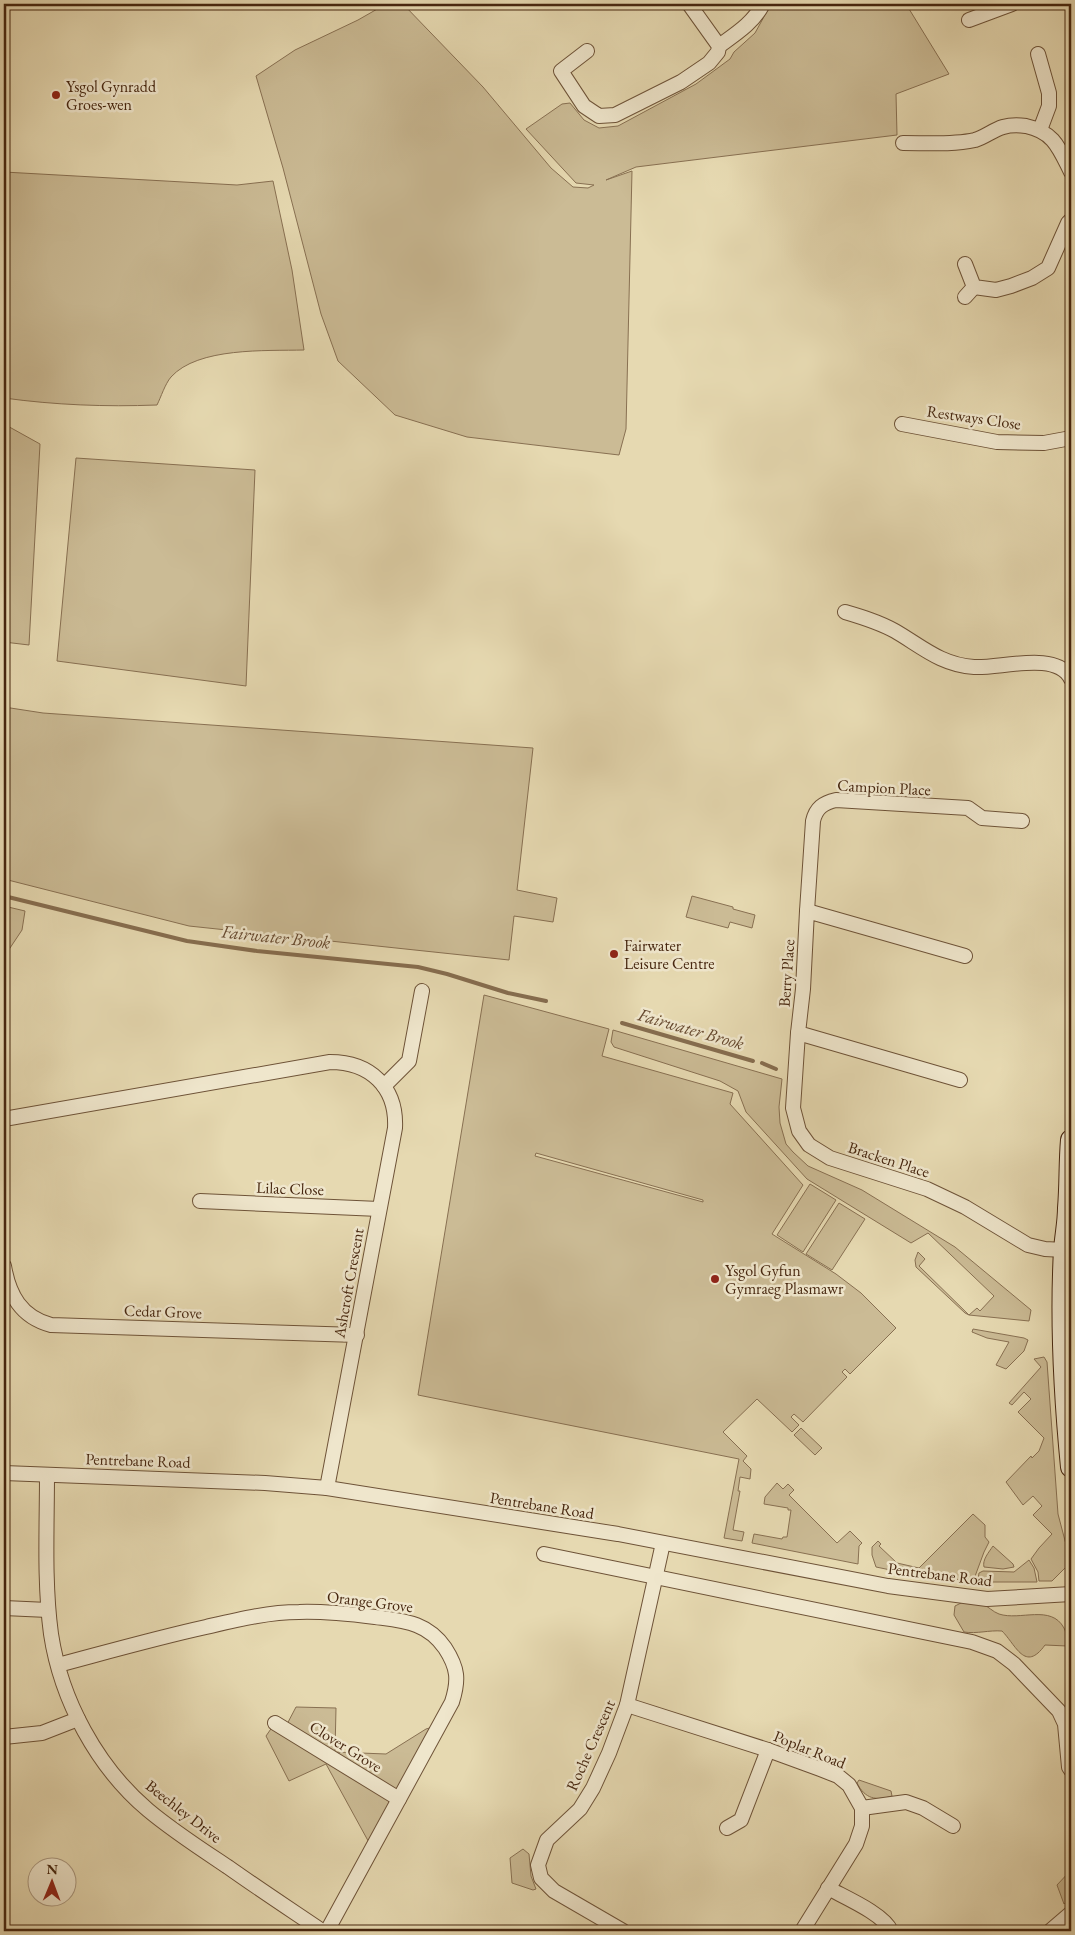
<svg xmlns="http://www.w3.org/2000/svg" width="1075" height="1935" viewBox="0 0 1075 1935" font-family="'EB Garamond',serif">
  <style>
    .green { fill: #cbbb95; stroke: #887052; fill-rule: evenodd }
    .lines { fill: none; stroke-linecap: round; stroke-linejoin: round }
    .stream { stroke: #866d4f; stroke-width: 4 }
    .street-casing { stroke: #6e5338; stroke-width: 16 }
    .secondary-casing { stroke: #46260f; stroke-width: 22 }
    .street { stroke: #efe6cc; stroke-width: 14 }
    .secondary { stroke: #efe6cc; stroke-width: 20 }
    .poi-dot { fill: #8f2418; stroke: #efe6cc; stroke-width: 2 }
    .labels { text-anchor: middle; stroke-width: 5; stroke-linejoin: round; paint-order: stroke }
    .poi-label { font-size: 16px; fill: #46260f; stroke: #efe6cc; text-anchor: start }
    .street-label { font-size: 16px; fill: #46260f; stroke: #efe6cc }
    .water-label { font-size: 18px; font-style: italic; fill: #66492f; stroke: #efe6cc }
  </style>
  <rect width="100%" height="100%" fill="#e6d9b1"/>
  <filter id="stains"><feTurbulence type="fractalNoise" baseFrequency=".004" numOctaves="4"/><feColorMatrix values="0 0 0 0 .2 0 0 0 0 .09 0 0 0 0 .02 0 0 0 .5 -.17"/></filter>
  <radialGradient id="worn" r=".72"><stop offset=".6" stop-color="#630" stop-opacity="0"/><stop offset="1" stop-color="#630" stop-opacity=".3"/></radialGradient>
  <g class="green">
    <path d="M 386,4 L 403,4 L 483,87 L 551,168 L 573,187 L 588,188 L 594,185 L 576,183 L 526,129 L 562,104 L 570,103 L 584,120 L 599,128 L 618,126 L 696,84 L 730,59 L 734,52 L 755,33 L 771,4 L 906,4 L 949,74 L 896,94 L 897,135 L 636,167 L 606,180 L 632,171 L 626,429 L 619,455 L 467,437 L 395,415 L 338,361 L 321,314 L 283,168 L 256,76 L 295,50 L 358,20 Z"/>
    <path d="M 4,172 L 237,185 L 273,181 L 292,270 L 304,350 C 266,351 198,347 171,377 C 165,384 161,397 157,405 C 105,407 55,405 4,398 Z"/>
    <path d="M 4,424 L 40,444 L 29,645 L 4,642 Z"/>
    <path d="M 76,458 L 255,470 L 246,686 L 57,661 Z"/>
    <path d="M 4,707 L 43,713 L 533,748 L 517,890 L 557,898 L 553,922 L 514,916 L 509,960 L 189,926 L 4,879 Z"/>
    <path d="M 692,896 L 733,907 L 733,909 L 755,915 L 752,928 L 730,922 L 728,928 L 686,917 Z"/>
    <path d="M 4,906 L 25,911 L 22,930 L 4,957 Z"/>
    <path d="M 484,995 L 609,1029 L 602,1056 L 733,1093 L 730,1104 L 803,1185 L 772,1234 L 836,1274 L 861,1293 L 896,1328 L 850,1374 L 845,1369 L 842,1372 L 847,1377 L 803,1422 L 794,1414 L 791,1417 L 799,1425 L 792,1432 L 757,1399 L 723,1432 L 747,1456 L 743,1461 L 751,1469 L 750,1479 L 740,1477 L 738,1491 L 740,1491 L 733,1530 L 744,1532 L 742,1541 L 724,1538 L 739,1459 L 418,1395 ZM 536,1153 L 703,1200 L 703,1202 L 535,1156 Z"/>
    <path d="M 613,1030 L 782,1079 L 779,1107 L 780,1123 L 786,1144 L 793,1152 L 808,1166 L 862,1190 L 955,1247 L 1031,1310 L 1029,1321 L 969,1315 L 965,1313 L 916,1267 L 915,1260 L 918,1252 L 925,1259 L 919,1266 L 969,1315 L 977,1308 L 980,1311 L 994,1296 L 928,1233 L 911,1243 L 807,1179 L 746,1112 L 738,1091 L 720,1081 L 614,1047 L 611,1042 Z"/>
    <path d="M 810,1184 L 836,1200 L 803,1252 L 777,1235 Z"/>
    <path d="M 839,1203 L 865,1219 L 832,1270 L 806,1254 Z"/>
    <path d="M 973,1329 L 1024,1338 L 1028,1340 L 1024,1351 L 1006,1369 L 996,1365 L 1009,1342 L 987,1338 L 972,1332 Z"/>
    <path d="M 1044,1357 L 1047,1362 L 1058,1514 L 1068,1552 L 1068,1565 L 1052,1581 L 1039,1581 L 1038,1572 L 1031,1559 L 1039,1548 L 1052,1534 L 1033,1515 L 1042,1506 L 1033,1496 L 1023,1505 L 1006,1482 L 1031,1456 L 1032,1458 L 1039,1451 L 1044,1438 L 1018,1412 L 1031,1399 L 1024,1392 L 1012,1405 L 1009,1403 L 1041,1367 L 1034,1359 Z"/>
    <path d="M 801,1428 L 822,1448 L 815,1455 L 794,1435 Z"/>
    <path d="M 777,1483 L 783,1489 L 788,1484 L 794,1490 L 789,1495 L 837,1543 L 850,1531 L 862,1543 L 859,1546 L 858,1564 L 752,1543 L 754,1534 L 782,1539 L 783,1537 L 787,1537 L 791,1510 L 788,1510 L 788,1508 L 764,1504 L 765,1497 Z"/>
    <path d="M 973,1514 L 985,1525 L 985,1537 L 989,1542 L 984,1552 L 974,1579 L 968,1581 L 910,1574 L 876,1567 L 872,1555 L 872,1547 L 878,1541 L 881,1544 L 879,1546 L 897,1563 L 919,1568 Z"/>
    <path d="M 993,1546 L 1013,1564 L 1014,1567 L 1003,1569 L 984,1567 C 982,1560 989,1552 993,1546 Z"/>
    <path d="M 1029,1560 L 1034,1568 L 1037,1582 L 981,1582 L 978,1579 L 979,1573 L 983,1571 L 1014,1572 Z"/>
    <path d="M 963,1602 C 969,1602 977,1601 982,1604 C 988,1606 993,1612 999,1614 C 1020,1621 1051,1604 1064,1628 C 1067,1635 1068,1638 1067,1646 L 1045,1645 C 1025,1673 1016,1645 1002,1631 C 989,1630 977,1634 964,1632 L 954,1615 L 955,1606 Z"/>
    <path d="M 296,1707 L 336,1708 L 335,1752 L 386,1754 L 426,1729 L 440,1725 L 372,1848 L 326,1764 L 289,1781 L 266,1736 L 275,1723 L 285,1728 Z"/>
    <path d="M 859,1780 L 891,1791 L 892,1796 C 876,1801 865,1799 857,1783 Z"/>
    <path d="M 523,1849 L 529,1854 L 531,1876 L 536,1889 L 533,1890 L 512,1883 L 510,1858 Z"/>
    <path d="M 1071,1870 L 1071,1898 L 1064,1904 L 1057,1885 Z"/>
  </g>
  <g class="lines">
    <g class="stream">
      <path d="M 4,896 L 187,941 L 257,951 L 418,967 L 447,974 L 508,993 L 546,1001"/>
      <path d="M 622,1023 L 753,1061"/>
      <path d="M 762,1063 L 776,1069"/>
    </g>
    <g class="street-casing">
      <g id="street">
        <path d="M 969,20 L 1012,4"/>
        <path d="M 719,46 C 737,33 753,23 763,4"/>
        <path d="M 587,51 L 561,71 L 584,106 L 599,116 L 615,115 L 681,82 L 709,63 L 718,52 L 719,46 L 689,4"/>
        <path d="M 1038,54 L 1049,93 L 1049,106 L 1040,130"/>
        <path d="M 903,143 C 927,143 952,145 975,140 C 985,137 993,130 1003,127 C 1010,125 1019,125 1026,126 C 1054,132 1059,148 1071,172"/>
        <path d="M 965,264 L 974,287 L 996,290 L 1011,286 L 1032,278 L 1048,268 L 1068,223 L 1071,220"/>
        <path d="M 965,297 L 974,287"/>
        <path d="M 902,424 L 997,442 L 1044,443 L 1071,438"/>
        <path d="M 845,612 C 862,617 879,622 895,631 C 921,646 941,665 974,667 C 999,669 1057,650 1071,679"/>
        <path d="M 807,911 L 813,821 C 816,808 823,803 836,800 L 968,808 L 982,818 L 1022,821"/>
        <path d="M 798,1033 L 793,1108 L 799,1131 L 809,1145 L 830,1158 L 927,1189 L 965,1207 L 1028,1245 L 1045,1249 L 1064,1250"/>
        <path d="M 960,1080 L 798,1033 L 803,989 L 807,911 L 965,956"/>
        <path d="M 384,1086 L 409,1061 L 422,991"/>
        <path d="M 4,1119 L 330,1062 C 370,1062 397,1087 395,1128 L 327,1488"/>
        <path d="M 200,1201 L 379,1209"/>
        <path d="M 4,1266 C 9,1295 21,1317 51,1325 L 357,1335"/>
        <path d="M 4,1473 L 265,1483 L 327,1488 L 618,1534 L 888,1586 L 987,1599 L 1071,1594"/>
        <path d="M 47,1475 C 47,1527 44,1582 51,1634 C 61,1700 97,1767 148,1810 C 173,1831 201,1849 228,1867 C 259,1889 291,1910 322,1931"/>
        <path d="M 544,1554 L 972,1642 L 997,1651 L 1014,1664 L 1059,1711 L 1065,1724 L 1069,1767 L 1071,1770"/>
        <path d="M 4,1608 L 48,1610"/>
        <path d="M 58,1665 C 107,1652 156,1638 206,1627 C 236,1620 268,1612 299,1612 C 325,1611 350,1614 375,1617 C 404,1621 427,1622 445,1648 C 458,1668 459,1680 452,1702 L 327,1931"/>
        <path d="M 627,1705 L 768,1750 L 820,1769 L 838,1776 L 849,1785 L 862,1808 L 862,1826 L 856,1844 L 802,1931"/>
        <path d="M 275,1723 L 399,1799"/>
        <path d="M 4,1737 L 42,1733 L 78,1719"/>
        <path d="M 862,1808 L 906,1802 L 923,1808 L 953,1826"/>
        <path d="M 727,1828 L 741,1820 L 768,1750"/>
        <path d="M 828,1888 C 844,1897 884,1914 891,1931"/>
        <path d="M 623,1931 L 554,1891 L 541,1878 L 538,1865 L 547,1840 L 580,1809 L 593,1788 L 609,1753 L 627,1705 L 663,1543"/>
        <path d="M 1050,1931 L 1071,1913"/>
      </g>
    </g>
    <g class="secondary-casing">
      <path id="secondary" d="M 1071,1140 C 1069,1163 1070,1185 1068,1208 C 1068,1222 1065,1236 1064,1250 C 1060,1322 1064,1395 1071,1467"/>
    </g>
    <use href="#street" class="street"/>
    <use href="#secondary" class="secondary"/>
  </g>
  <g class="poi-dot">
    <circle cx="56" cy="95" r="5"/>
    <circle cx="614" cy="954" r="5"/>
    <circle cx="715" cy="1279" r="5"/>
  </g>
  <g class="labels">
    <g class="poi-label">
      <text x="66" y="92">Ysgol Gynradd<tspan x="66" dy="18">Groes-wen</tspan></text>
      <text x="624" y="951">Fairwater<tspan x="624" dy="18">Leisure Centre</tspan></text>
      <text x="725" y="1276">Ysgol Gyfun<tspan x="725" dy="18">Gymraeg Plasmawr</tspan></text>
    </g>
    <g class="street-label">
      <text transform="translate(974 417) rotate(8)" y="6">Restways Close</text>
      <text transform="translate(884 787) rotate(3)" y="6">Campion Place</text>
      <text transform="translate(786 973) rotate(-86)" y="6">Berry Place</text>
      <text transform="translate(889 1159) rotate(18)" y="6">Bracken Place</text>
      <text transform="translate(290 1188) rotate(2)" y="6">Lilac Close</text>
      <text transform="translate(348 1283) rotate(-80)" y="6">Ashcroft Crescent</text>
      <text transform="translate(163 1311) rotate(2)" y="6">Cedar Grove</text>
      <text transform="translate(138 1460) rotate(2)" y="6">Pentrebane Road</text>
      <text transform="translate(542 1505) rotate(9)" y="6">Pentrebane Road</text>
      <text transform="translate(940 1574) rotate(7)" y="6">Pentrebane Road</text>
      <text transform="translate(370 1601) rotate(7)" y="6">Orange Grove</text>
      <text transform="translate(590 1745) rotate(-66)" y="6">Roche Crescent</text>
      <text transform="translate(346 1746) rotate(32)" y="6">Clover Grove</text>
      <text transform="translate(810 1749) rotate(22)" y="6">Poplar Road</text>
      <text transform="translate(184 1811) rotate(38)" y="6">Beechley Drive</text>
    </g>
    <g class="water-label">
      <text transform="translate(276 937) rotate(6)" y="6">Fairwater Brook</text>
      <text transform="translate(691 1029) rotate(16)" y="6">Fairwater Brook</text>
    </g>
  </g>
  <rect width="1075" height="1935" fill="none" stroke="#e6d9b1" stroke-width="20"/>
  <rect x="5" y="5" width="1065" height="1925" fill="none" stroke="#46260f" stroke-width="2.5"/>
  <rect x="10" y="10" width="1055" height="1915" fill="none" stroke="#46260f"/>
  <g transform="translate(52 1882) rotate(1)"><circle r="24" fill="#efe6cc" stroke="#ab9980"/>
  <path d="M0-4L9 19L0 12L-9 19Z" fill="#8f2418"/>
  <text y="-8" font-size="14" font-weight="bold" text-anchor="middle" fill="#46260f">N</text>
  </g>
  <rect width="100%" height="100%" filter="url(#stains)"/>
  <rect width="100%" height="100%" fill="url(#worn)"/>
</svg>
